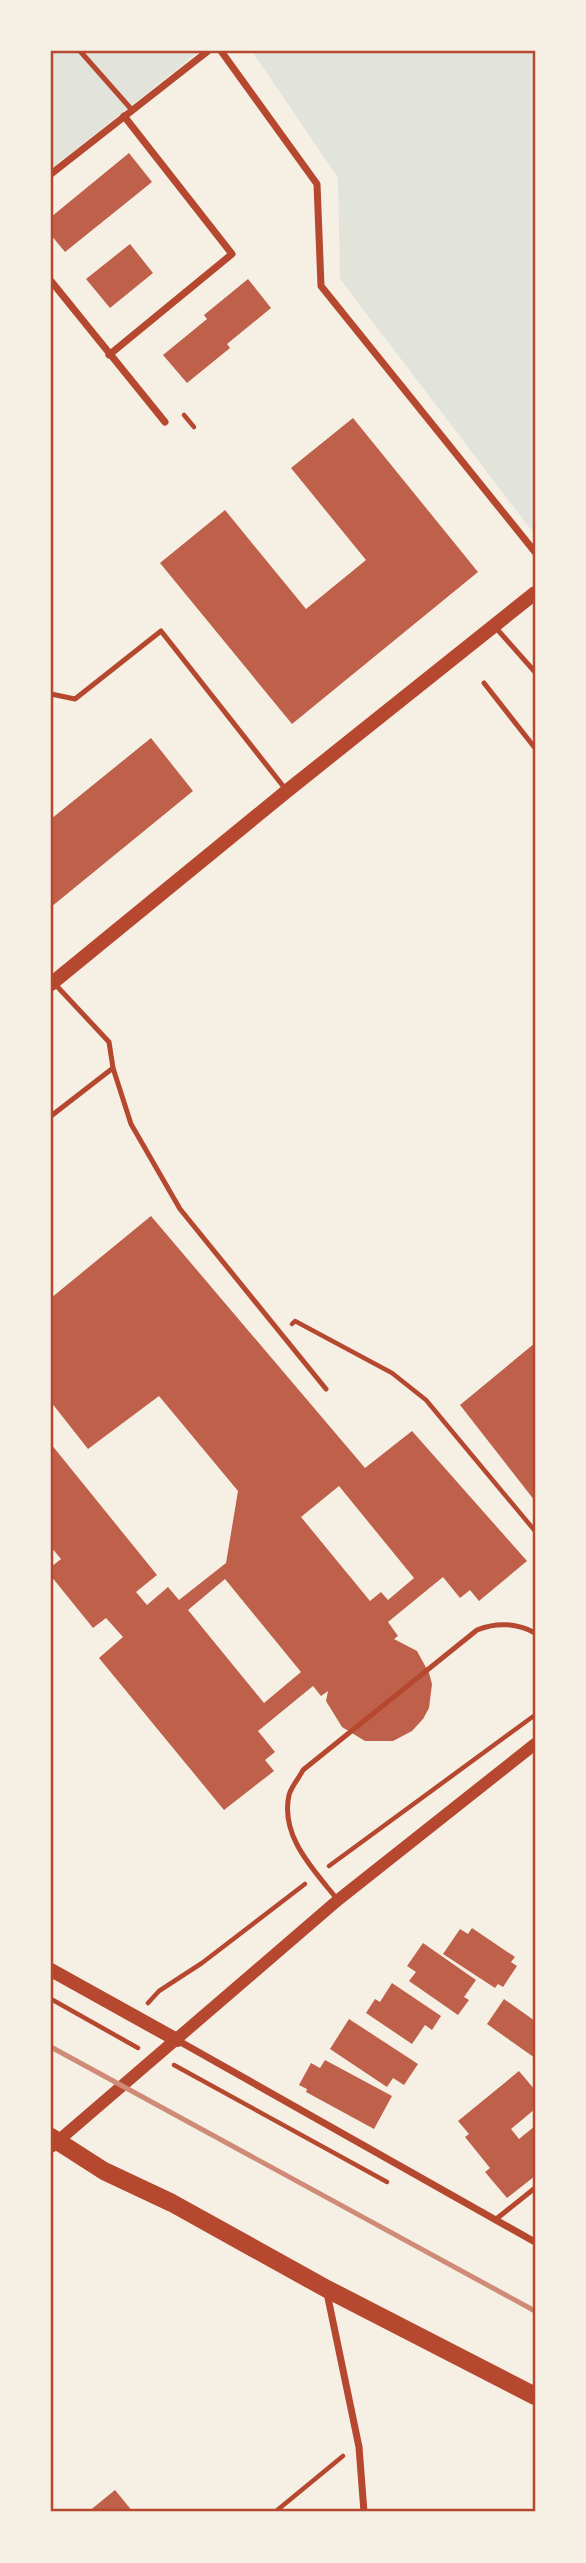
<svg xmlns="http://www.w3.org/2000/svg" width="586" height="2563" viewBox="0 0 586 2563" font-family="'DM Sans',sans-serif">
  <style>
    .green { fill: #e2e4dc }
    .building { fill: #bf614a; fill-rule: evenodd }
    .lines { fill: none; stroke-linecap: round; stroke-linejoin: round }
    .path { stroke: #b5482f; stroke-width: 4.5 }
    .service { stroke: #b5482f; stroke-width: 5 }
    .minor { stroke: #b5482f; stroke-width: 7 }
    .tertiary { stroke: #b5482f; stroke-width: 12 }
    .secondary { stroke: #b5482f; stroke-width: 14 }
    .primary { stroke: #b5482f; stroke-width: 18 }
    .rail { stroke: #cf8b77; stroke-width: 5 }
    .neatline { fill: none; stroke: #b5482f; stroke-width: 2.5 }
  </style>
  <rect width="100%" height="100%" fill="#f6efe4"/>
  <g class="green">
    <path d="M 51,51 L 200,51 L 51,169 Z"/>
    <path d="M 252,51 L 535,51 L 535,535 L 340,279 L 338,178 Z"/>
  </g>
  <g class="building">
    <path d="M 129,153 L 152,182 L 65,252 L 51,235 L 51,217 Z"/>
    <path d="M 130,244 L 153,273 L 110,308 L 86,279 Z"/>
    <path d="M 248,279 L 271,308 L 227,344 L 230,348 L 187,383 L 163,355 L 207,319 L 204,315 Z"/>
    <path d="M 353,418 L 478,572 L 292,724 L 160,563 L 225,510 L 306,609 L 366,560 L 291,468 Z"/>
    <path d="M 151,738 L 193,791 L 51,907 L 51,819 Z"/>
    <path d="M 151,1216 L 365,1468 L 412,1431 L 527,1561 L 479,1601 L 470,1590 L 460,1598 L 443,1577 L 388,1622 L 398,1636 L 394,1639 L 417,1651 L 429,1673 L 432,1684 L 429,1708 L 423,1719 L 412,1731 L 393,1741 L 365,1741 L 342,1727 L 326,1701 L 328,1691 L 321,1696 L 313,1686 L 258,1731 L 275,1752 L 265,1760 L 274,1771 L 224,1810 L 99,1658 L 123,1637 L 106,1618 L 93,1628 L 51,1576 L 51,1567 L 61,1559 L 51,1547 L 51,1444 L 157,1575 L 136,1592 L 147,1605 L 168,1587 L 179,1600 L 226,1563 L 238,1491 L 159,1396 L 88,1449 L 51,1402 L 51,1298 ZM 339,1486 L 414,1578 L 388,1600 L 381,1592 L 370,1601 L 301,1517 ZM 225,1579 L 301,1672 L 264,1703 L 188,1610 Z"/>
    <path d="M 535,1343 L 535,1501 L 460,1405 Z"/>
    <path d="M 472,1928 L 515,1957 L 511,1962 L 517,1966 L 503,1987 L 498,1984 L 495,1988 L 443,1954 L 460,1929 L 468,1934 Z"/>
    <path d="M 423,1943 L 476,1980 L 464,1997 L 469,2000 L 458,2015 L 409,1981 L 416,1972 L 407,1966 Z"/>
    <path d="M 392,1983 L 441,2016 L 432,2030 L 425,2025 L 412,2044 L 366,2013 L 375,1999 L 380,2002 Z"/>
    <path d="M 504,1999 L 535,2021 L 535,2058 L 487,2024 Z"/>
    <path d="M 349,2019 L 418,2064 L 404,2085 L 393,2078 L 387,2087 L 330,2049 Z"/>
    <path d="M 325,2060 L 392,2096 L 374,2129 L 306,2092 L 307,2089 L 299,2085 L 311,2063 L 320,2068 Z"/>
    <path d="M 519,2071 L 535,2090 L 535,2109 L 511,2129 L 519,2139 L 535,2126 L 535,2176 L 507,2198 L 485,2172 L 490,2168 L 465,2137 L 469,2134 L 458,2121 Z"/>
    <path d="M 115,2490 L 133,2512 L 88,2512 Z"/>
  </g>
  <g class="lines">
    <g class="path">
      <path d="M 184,415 L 194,427"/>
      <path d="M 292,1324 L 295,1321 L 392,1373 L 426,1400 L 535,1531"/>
      <path d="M 329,1866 L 535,1715"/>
      <path d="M 51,1999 L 138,2048"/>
      <path d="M 148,2003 L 159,1991 L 202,1963 L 305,1884"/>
      <path d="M 174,2065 L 387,2182"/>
      <path d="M 275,2512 L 343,2456"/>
    </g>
    <g class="service">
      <path d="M 80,51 L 132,110"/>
      <path d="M 496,628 L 535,672"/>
      <path d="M 484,683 L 535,748"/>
      <path d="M 51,694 L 75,699 L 161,631 L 287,791"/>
      <path d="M 53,982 L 109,1042 L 113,1068 L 131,1124 L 180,1209 L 326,1389"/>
      <path d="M 51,1116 L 113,1068"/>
      <path d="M 337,1899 C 313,1869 280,1836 289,1795 C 291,1787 299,1778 303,1770 L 477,1630 C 496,1622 517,1623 535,1633"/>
      <path d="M 495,2220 L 535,2188"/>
    </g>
    <g class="minor">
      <path d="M 221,51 L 317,184 L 321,286 L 535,552"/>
      <path d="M 51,174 L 208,51"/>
      <path d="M 51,281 L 165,422"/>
      <path d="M 109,355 L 232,254 L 124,116"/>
      <path d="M 177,2040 L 535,2242"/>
      <path d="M 327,2293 L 359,2447 L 364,2512"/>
    </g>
    <path class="tertiary" d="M 51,2147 L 338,1900 L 535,1744"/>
    <g class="secondary">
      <path d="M 51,984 L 287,791 L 535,593"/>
      <path d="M 51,1970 L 177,2040"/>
    </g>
    <path class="primary" d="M 51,2137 L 104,2171 L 172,2203 L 327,2289 L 535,2396"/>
    <path class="rail" d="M 51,2047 L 535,2311"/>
  </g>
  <rect width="586" height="2563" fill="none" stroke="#f6efe4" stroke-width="105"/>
  <rect x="52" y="52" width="482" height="2458" class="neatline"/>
</svg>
